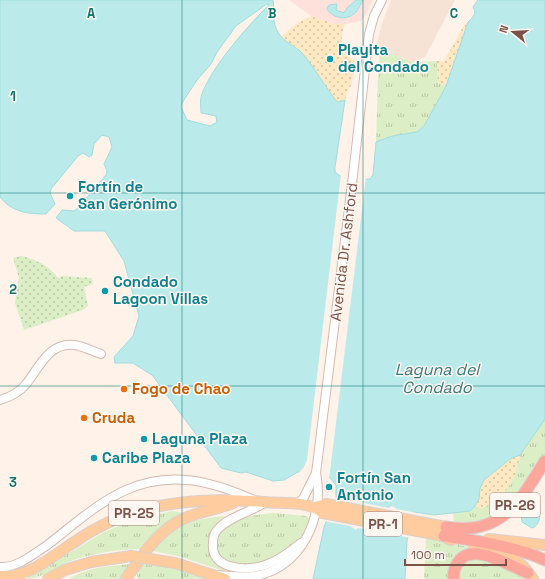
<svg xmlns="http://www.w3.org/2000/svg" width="545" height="579" viewBox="0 0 545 579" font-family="'Space Grotesk',sans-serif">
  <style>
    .residential { fill: #f6e3d6 }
    .commercial { fill: #ffe1dc }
    .grass { fill: url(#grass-tufts) }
    .sand { fill: url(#sand-dots) }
    .garden { fill: url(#garden-dots) }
    .water { fill: #bbeaea; stroke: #a0dddd; fill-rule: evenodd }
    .pier { fill: #fef2e9 }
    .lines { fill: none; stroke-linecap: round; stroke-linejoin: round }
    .minor-casing { stroke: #d4bab0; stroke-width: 10 }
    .major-casing { stroke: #dacfcc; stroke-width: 12 }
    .highway-casing { stroke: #dacfcc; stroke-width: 13 }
    .minor { stroke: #fff; stroke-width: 8 }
    .major { stroke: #ffcc9f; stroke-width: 10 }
    .highway { stroke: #fca69c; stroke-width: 11 }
    .major-bridge-casing { stroke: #dacfcc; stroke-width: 12; stroke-linecap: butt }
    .major-bridge { stroke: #ffcc9f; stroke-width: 10 }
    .grid { fill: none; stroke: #0f766e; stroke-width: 1; stroke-opacity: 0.55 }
    .culture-dot { fill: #0f9aa8; stroke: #fff7f1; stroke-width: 1.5 }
    .food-dot { fill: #e8710a; stroke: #fff7f1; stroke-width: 1.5 }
    .labels { text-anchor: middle; stroke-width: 3; stroke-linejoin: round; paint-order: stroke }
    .shield { fill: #fff7f1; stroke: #a3847b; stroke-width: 1 }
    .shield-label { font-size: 14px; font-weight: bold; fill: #7b5349 }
    .culture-label { font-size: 15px; font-weight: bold; fill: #0d838f; stroke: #fff7f1; text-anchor: start }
    .street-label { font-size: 15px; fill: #7b5349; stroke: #fff7f1 }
    .food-label { font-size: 15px; font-weight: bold; fill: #c56008; stroke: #fff7f1; text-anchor: start }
    .water-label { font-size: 16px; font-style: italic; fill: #38797a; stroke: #fff7f1 }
    .grid-label { font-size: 13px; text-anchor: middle; font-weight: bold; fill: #0f766e; stroke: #fff7f1; stroke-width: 3; stroke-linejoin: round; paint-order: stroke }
  </style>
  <defs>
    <pattern id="grass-tufts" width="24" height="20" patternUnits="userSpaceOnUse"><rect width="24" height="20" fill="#dceec5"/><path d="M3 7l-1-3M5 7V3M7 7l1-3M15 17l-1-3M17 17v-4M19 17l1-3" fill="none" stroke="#b7c3a2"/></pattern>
    <pattern id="sand-dots" width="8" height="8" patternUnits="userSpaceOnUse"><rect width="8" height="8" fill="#ffe8c2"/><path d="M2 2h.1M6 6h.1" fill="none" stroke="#d3bfa0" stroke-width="1.8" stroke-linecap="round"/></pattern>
    <pattern id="garden-dots" width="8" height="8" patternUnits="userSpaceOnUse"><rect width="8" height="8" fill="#dceec5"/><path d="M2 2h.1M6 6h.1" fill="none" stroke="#b7c3a2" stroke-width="1.8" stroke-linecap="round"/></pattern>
  </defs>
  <rect width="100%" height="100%" fill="#fef2e9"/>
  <path class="residential" d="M 391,0 L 455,0 L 425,57 L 413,62 L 376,48 L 381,26 Z"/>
  <path class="commercial" d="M 289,0 L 373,0 L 362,21 L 345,24 L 334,24 L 311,16 Z"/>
  <g class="grass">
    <path d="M 380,50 L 413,62 L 437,61 L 438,83 L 446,86 L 424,126 L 417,132 L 392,136 L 376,142 L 378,78 Z"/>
    <path d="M 545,419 L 545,453 L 527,482 L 510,504 L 489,520 L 454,525 L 453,513 L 469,511 L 479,499 L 480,488 L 484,480 L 510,459 L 520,455 Z"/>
    <path d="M 172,511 L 185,513 L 173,521 L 144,549 C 122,549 98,552 77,559 C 60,564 43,579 26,579 L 104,532 L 128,522 Z"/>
    <path d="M 273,513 L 306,516 L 309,519 C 301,550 272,565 242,564 C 235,564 227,564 221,559 C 219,556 216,548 216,545 C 219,519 253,515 273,513 Z"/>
    <path d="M 226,516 C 206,532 200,558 227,571 L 227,572 L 178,556 L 153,551 C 176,523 192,519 226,516 Z"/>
    <path d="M 426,538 L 483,550 L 470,551 L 450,579 L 424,579 Z"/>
    <path d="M 469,558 L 484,559 L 520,575 L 524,579 L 458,579 L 459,568 Z"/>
    <path d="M 131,564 L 121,579 L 69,579 C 87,567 110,566 131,564 Z"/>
    <path d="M 142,564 L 167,567 L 207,579 L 138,579 L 137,575 Z"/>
  </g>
  <g class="sand">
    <path d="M 311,16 L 334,24 L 345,24 C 339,40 341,52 356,62 L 351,86 L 349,88 L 345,100 L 337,102 L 303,53 L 281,37 L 296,24 Z"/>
    <path d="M 468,22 L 446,86 L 438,83 L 437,61 L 444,61 L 464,25 Z"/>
    <path d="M 520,455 C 515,484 506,494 482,509 L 475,506 L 484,480 L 510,459 Z"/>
  </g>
  <path class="garden" d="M 20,256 C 34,258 50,266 58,278 L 62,276 L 92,278 L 93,284 L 84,287 L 88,306 L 83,310 L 24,330 L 15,303 L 19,278 L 13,258 Z"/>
  <g class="water">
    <path d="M 0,0 L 273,0 C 275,13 271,19 278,32 C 283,42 296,46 303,54 C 316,69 325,87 337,102 L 345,100 L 335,167 L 335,172 L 340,176 L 365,179 L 370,179 L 373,175 L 376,142 L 392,136 L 417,132 L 424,126 L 446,86 L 468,22 C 473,17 477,14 473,7 L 478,0 L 545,0 L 545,419 L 520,455 L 510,459 L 484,480 L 480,488 L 479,499 L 475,506 L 470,511 L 434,515 L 414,512 L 407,541 L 405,579 L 313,579 L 324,527 L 336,497 L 336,485 L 330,478 L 316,473 L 298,472 L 284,480 L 273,481 L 246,472 L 241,473 L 221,468 L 152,375 L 133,363 L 115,363 L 114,357 L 133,336 L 139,316 L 124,261 L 105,231 L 74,231 L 56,218 L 62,210 L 74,211 L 78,208 L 106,175 L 107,171 L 104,164 L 112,147 L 109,137 L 102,135 L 94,144 L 92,155 L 89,157 L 83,153 L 78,156 L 51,189 L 50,193 L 55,204 L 46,214 C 27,214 12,212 0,197 ZM 267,4 L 269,5 C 249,24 208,71 201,97 C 200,102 201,108 201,113 L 216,116 L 217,122 L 210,126 L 187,120 L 181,107 L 182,103 L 197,80 L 211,64 L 217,52 L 236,26 Z"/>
    <path d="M 356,0 L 363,0 C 360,4 359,9 356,12 C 348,21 333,19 327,9 L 329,5 L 337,4 L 336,10 L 344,13 L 347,8 Z"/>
    <path d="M 536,507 L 539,510 C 541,516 539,526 532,528 L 522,522 L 521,513 L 524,509 L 535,509 Z"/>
  </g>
  <g class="pier">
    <path d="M 341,174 L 366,177 L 329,480 L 315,475 L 297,475 L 304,467 L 307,460 Z"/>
    <path d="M 334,497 L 355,501 L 358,499 L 364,503 L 389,508 L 392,506 L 397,509 L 426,515 L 416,514 L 410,538 L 392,534 L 386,536 L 384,533 L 358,528 L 356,530 L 350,526 L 324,521 Z"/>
  </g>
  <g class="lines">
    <g class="minor-casing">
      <g id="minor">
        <path d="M 0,400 C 10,397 19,393 26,384 C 39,368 49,342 74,345 C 83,346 92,351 101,354"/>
        <path d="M 266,502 C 251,512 230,516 218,529 C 214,533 213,537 213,543 C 210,569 244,571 262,566 C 277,562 289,552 301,543"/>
        <path d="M 296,504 L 303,499 L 316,473"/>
        <path d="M 0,567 C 17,568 32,555 46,546 C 71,527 97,503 126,490 C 170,470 212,481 254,500"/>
        <path d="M 218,575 C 230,576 244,578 255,576 C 302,568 325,516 316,473 L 352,184 L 369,34 L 374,16 L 382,0"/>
      </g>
    </g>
    <g class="major-casing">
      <g id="major">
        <path d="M 315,507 L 326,504 L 446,527"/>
        <path d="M 489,539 L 545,545"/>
        <path d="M 474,545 L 517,561 L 523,566 L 533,579"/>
        <path d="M 175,563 L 225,579"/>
        <path d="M 0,576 C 27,579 51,557 73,543 C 87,533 102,525 118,518 C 163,500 217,498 264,502 C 284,504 307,500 323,513 L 444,536 L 451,540"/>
        <path d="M 48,579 L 65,570 L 91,562"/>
        <path d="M 126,579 C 141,557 158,530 183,519 C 199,511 217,510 233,503"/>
      </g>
    </g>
    <g class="highway-casing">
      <g id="highway">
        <path d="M 446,527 C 501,536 519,503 545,461"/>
        <path d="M 444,536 C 477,541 514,546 545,560"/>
        <path d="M 454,579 C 453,574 454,569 457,564 C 471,539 511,567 528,573"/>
      </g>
    </g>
    <use href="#minor" class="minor"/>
    <use href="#major" class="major"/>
    <use href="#highway" class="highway"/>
    <g class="major-bridge-casing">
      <path id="major-bridge" d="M 91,562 L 131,556 L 175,563"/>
    </g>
    <use href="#major-bridge" class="major-bridge"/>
  </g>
  <path class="grid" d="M 182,0 L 182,579M 363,0 L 363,579M 0,193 L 545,193M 0,386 L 545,386"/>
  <g class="culture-dot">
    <circle cx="330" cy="59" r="4"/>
    <circle cx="70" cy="196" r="4"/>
    <circle cx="105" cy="291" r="4"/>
    <circle cx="144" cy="439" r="4"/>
    <circle cx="94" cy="458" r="4"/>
    <circle cx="329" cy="487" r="4"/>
  </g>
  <g class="food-dot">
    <circle cx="124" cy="389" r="4"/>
    <circle cx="84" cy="418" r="4"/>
  </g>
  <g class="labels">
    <g class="shield">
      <rect x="490" y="493" width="50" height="24" rx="3"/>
      <rect x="109" y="501" width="50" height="24" rx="3"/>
      <rect x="364" y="512" width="38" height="24" rx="3"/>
    </g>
    <g class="shield-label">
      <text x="515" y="510">PR-26</text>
      <text x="134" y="518">PR-25</text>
      <text x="383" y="529">PR-1</text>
    </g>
    <g class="culture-label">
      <text x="338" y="55">Playita<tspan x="338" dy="17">del Condado</tspan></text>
      <text x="78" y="192">Fortín de<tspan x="78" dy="17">San Gerónimo</tspan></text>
      <text x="113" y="287">Condado<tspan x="113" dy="17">Lagoon Villas</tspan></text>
      <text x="152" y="444">Laguna Plaza</text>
      <text x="102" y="463">Caribe Plaza</text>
      <text x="337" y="483">Fortín San<tspan x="337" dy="17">Antonio</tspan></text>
    </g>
    <g class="street-label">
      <text transform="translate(344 252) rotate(-83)" y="5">Avenida Dr. Ashford</text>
    </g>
    <g class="food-label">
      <text x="132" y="394">Fogo de Chao</text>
      <text x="92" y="423">Cruda</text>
    </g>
    <g class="water-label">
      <text x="437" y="375">Laguna del<tspan x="437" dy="18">Condado</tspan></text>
    </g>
  </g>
  <g class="grid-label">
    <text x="91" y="18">A</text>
    <text x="272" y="18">B</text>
    <text x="454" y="18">C</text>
    <text x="13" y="101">1</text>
    <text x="13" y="294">2</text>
    <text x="13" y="487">3</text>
  </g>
  <g transform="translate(513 32) rotate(288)" stroke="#fff7f1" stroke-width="3" paint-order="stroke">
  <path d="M0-3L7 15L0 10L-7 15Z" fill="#7b5349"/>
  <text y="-6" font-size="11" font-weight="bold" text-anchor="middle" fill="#7b5349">N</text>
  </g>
  <path d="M405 559v6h101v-6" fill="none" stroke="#7b5349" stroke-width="2"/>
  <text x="411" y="559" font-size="12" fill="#7b5349" stroke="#fff7f1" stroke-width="3" paint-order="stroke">100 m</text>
</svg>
